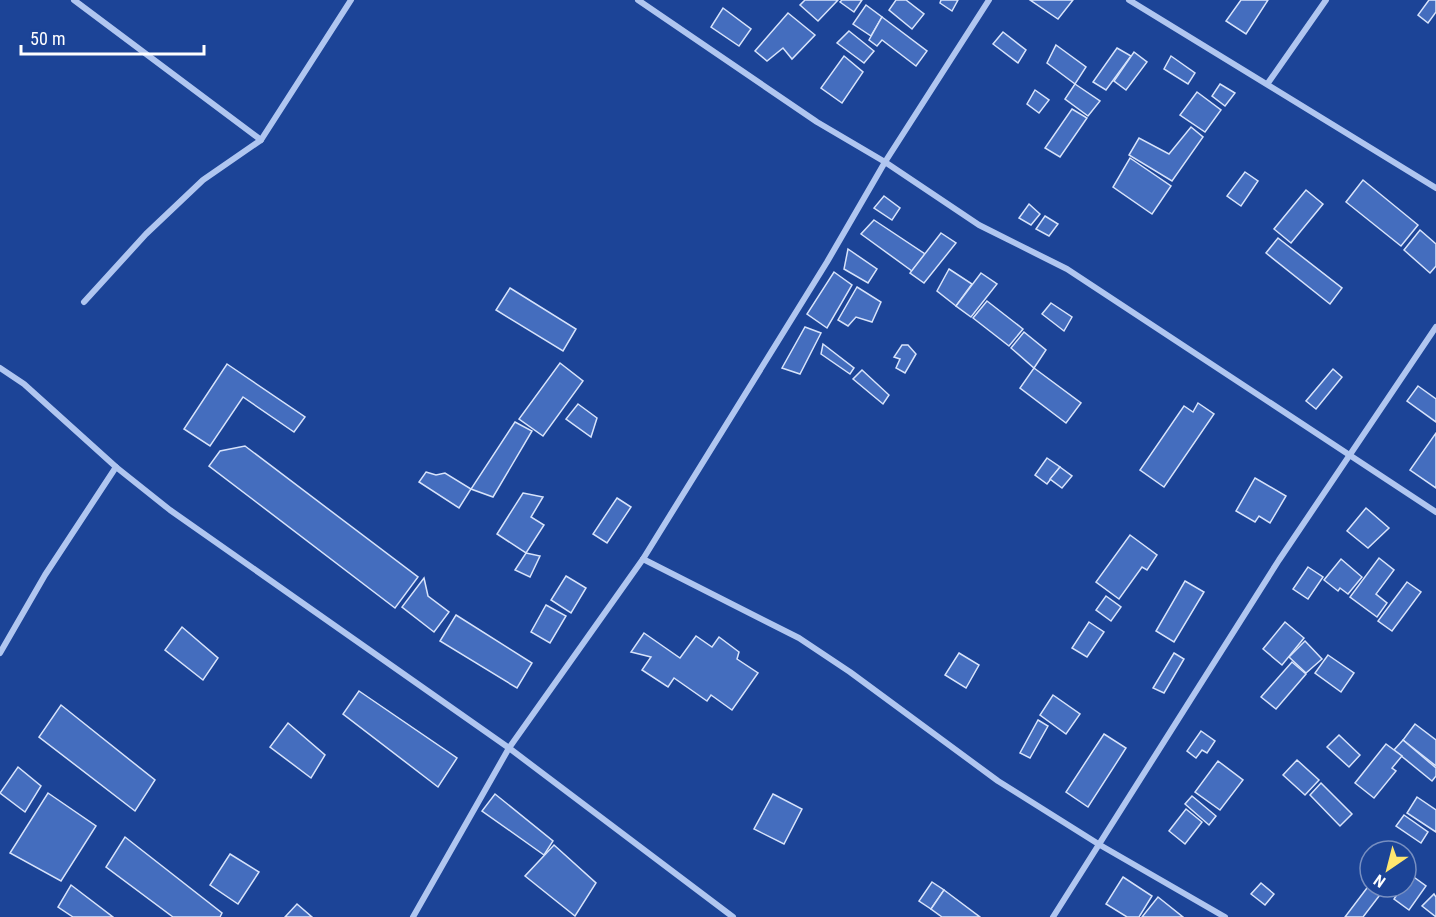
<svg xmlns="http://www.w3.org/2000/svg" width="1436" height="917" viewBox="0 0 1436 917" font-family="'Roboto Condensed',sans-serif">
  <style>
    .building { fill: #446dbe; stroke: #d7e3fb; stroke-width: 1.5 }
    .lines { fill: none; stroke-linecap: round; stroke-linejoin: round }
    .minor { stroke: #b0c6f0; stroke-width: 6 }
  </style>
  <rect width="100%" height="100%" fill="#1c4497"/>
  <g class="building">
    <path d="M 805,0 L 838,0 L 818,21 L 800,5 Z"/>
    <path d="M 842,0 L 862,0 L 854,12 L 840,2 Z"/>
    <path d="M 896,0 L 906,0 L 924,14 L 912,29 L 889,10 Z"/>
    <path d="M 941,0 L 958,0 L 952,11 L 940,3 Z"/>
    <path d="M 1030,0 L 1073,0 L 1058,19 Z"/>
    <path d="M 1241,0 L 1268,0 L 1246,34 L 1226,21 Z"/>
    <path d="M 1429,0 L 1436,0 L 1436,12 L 1428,23 L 1418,15 Z"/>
    <path d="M 866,5 L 882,17 L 871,36 L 853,24 Z"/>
    <path d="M 723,8 L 751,29 L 739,46 L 711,27 Z"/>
    <path d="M 788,13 L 815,35 L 792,59 L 783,48 L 767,61 L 755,51 Z"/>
    <path d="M 882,17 L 927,51 L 916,66 L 882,40 L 877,46 L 869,40 Z"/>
    <path d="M 849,31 L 874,51 L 864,63 L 837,43 Z"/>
    <path d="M 1003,32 L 1026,50 L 1018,63 L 993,44 Z"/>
    <path d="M 1056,45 L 1086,67 L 1075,84 L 1047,63 Z"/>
    <path d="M 1117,48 L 1131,56 L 1106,90 L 1093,82 Z"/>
    <path d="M 1134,52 L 1147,62 L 1126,90 L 1114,81 Z"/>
    <path d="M 844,56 L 863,72 L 842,103 L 821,88 Z"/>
    <path d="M 1171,56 L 1195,73 L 1188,84 L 1164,69 Z"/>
    <path d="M 1075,84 L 1100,101 L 1088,116 L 1065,99 Z"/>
    <path d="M 1220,84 L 1235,93 L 1225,106 L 1212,96 Z"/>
    <path d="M 1035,90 L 1049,100 L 1039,113 L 1027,104 Z"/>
    <path d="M 1197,92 L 1221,110 L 1205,132 L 1180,115 Z"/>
    <path d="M 1072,109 L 1087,118 L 1060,157 L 1045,148 Z"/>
    <path d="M 1191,127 L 1203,137 L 1172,181 L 1129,155 L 1139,138 L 1169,154 Z"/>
    <path d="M 1130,158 L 1171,186 L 1152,214 L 1113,187 Z"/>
    <path d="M 1245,172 L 1258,181 L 1241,206 L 1227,196 Z"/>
    <path d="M 1363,180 L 1418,225 L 1401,246 L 1346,202 Z"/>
    <path d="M 1306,190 L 1323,204 L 1291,243 L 1274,229 Z"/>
    <path d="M 884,196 L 900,208 L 892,220 L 874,208 Z"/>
    <path d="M 1029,204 L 1040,214 L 1031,225 L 1019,218 Z"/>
    <path d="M 1045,216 L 1058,224 L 1049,236 L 1036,229 Z"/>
    <path d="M 874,220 L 925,254 L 912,271 L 861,234 Z"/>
    <path d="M 1420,230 L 1436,244 L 1436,266 L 1430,273 L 1404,250 Z"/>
    <path d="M 941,233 L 956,243 L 924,283 L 910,273 Z"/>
    <path d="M 1278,238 L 1342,288 L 1330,304 L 1266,253 Z"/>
    <path d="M 848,249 L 877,269 L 868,283 L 844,269 Z"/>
    <path d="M 949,269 L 972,284 L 956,306 L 937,291 Z"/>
    <path d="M 834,272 L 852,285 L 827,328 L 807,314 Z"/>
    <path d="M 981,273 L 997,284 L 971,317 L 956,306 Z"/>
    <path d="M 857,287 L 881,302 L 872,322 L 856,317 L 848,326 L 838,320 Z"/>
    <path d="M 510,288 L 576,329 L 563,351 L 496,310 Z"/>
    <path d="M 987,301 L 1023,329 L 1009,346 L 973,318 Z"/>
    <path d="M 1051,303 L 1072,317 L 1064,331 L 1042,314 Z"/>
    <path d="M 805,327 L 821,333 L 800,374 L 782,368 Z"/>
    <path d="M 1024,332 L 1046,350 L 1034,368 L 1011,348 Z"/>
    <path d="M 823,344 L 854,368 L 850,374 L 821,354 Z"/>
    <path d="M 902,345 L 908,345 L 916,354 L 905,373 L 896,368 L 900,359 L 894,357 Z"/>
    <path d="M 560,363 L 583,381 L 543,436 L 519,419 Z"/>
    <path d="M 227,364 L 305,417 L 294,432 L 243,397 L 210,446 L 184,429 Z"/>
    <path d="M 1034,368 L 1081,403 L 1066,423 L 1020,388 Z"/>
    <path d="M 1333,369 L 1342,377 L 1316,409 L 1306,401 Z"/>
    <path d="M 862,370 L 889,395 L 883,404 L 853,379 Z"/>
    <path d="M 1418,386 L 1436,399 L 1436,422 L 1407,401 Z"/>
    <path d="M 1198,403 L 1214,414 L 1164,487 L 1140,470 L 1184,406 L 1193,412 Z"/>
    <path d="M 578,404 L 597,418 L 591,437 L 566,419 Z"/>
    <path d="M 515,422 L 532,431 L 493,497 L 471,489 Z"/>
    <path d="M 1436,433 L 1436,488 L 1410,470 Z"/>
    <path d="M 245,446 L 418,577 L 395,608 L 209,466 L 220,451 Z"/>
    <path d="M 1047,458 L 1060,467 L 1047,484 L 1035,475 Z"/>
    <path d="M 1060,467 L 1072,476 L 1062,488 L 1050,479 Z"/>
    <path d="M 426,472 L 436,475 L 445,473 L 471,489 L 459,508 L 419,482 Z"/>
    <path d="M 1255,478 L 1286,496 L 1270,523 L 1259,516 L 1255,522 L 1236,511 Z"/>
    <path d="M 523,493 L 543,497 L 531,517 L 544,525 L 526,553 L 497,534 Z"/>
    <path d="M 617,498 L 631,507 L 607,543 L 593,534 Z"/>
    <path d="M 1366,508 L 1389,528 L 1368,548 L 1347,531 Z"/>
    <path d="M 1130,535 L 1157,555 L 1147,570 L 1142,567 L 1119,599 L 1096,582 Z"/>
    <path d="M 526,553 L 540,556 L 530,577 L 515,570 Z"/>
    <path d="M 1379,558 L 1394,570 L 1376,594 L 1387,603 L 1377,617 L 1350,597 Z"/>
    <path d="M 1341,559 L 1362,577 L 1348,594 L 1340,588 L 1338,591 L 1324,580 Z"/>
    <path d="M 1308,567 L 1323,577 L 1308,599 L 1293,589 Z"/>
    <path d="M 566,576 L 586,588 L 571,613 L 551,600 Z"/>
    <path d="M 424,578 L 428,596 L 449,612 L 434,632 L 402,607 Z"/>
    <path d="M 1185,581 L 1204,592 L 1174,642 L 1156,631 Z"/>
    <path d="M 1407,582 L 1421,592 L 1392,631 L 1378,621 Z"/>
    <path d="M 1106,596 L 1121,607 L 1111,621 L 1096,610 Z"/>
    <path d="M 546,605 L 566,616 L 550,643 L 531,632 Z"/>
    <path d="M 456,615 L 532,663 L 517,688 L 440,641 Z"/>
    <path d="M 1089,622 L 1104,632 L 1087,657 L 1072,648 Z"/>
    <path d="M 1285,622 L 1304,638 L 1282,665 L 1263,649 Z"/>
    <path d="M 182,627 L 218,658 L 203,680 L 165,650 Z"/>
    <path d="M 644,633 L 680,658 L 696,636 L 712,647 L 719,637 L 739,652 L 737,659 L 758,673 L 732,710 L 711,695 L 707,701 L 674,678 L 668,687 L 642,670 L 651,657 L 631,652 Z"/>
    <path d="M 1305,641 L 1322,659 L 1306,673 L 1289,657 Z"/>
    <path d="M 959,653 L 979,665 L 966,688 L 945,675 Z"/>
    <path d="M 1174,653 L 1184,659 L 1164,693 L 1153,688 Z"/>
    <path d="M 1328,655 L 1354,673 L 1341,692 L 1315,673 Z"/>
    <path d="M 1292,662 L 1306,674 L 1276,709 L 1261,697 Z"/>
    <path d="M 359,691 L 457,758 L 438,787 L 343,714 Z"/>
    <path d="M 1053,695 L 1080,714 L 1066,734 L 1040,715 Z"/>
    <path d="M 61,705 L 155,780 L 135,811 L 39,737 Z"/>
    <path d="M 1038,720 L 1048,726 L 1030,758 L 1020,753 Z"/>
    <path d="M 288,723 L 325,755 L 311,778 L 270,747 Z"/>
    <path d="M 1415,724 L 1436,740 L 1436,766 L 1403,740 Z"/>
    <path d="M 1201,731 L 1215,741 L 1207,753 L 1202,750 L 1196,758 L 1187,751 Z"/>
    <path d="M 1104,734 L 1126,748 L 1088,807 L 1066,792 Z"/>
    <path d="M 1339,735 L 1360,755 L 1349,767 L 1327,747 Z"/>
    <path d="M 1403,740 L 1436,768 L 1436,776 L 1432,781 L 1394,750 Z"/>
    <path d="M 1386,744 L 1402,756 L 1392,768 L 1396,771 L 1374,798 L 1355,783 Z"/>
    <path d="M 1297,760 L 1319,780 L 1305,795 L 1283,775 Z"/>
    <path d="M 1218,761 L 1243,780 L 1220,810 L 1195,792 Z"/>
    <path d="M 18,767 L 41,786 L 25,812 L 0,793 Z"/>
    <path d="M 1321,783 L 1352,814 L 1340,826 L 1310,795 Z"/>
    <path d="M 48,793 L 96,826 L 61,881 L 10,853 Z"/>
    <path d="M 495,794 L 553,841 L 544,855 L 482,811 Z"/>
    <path d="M 773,794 L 802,809 L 784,844 L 754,829 Z"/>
    <path d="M 1192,796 L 1216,816 L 1209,825 L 1185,804 Z"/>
    <path d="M 1417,797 L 1436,810 L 1436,832 L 1407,813 Z"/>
    <path d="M 1186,809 L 1202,822 L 1185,844 L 1169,831 Z"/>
    <path d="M 1404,815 L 1428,832 L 1421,843 L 1396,826 Z"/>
    <path d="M 125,837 L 222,913 L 220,917 L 173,917 L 106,867 Z"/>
    <path d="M 554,845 L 596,883 L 575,916 L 525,876 Z"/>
    <path d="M 230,854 L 259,872 L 238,904 L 210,885 Z"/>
    <path d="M 1411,875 L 1426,886 L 1409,910 L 1394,899 L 1402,887 L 1406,887 Z"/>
    <path d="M 1123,877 L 1152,896 L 1139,917 L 1127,917 L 1106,904 Z"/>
    <path d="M 932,882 L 944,890 L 931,909 L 919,901 Z"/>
    <path d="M 1261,883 L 1274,894 L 1265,905 L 1251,894 Z"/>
    <path d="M 1370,884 L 1370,887 L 1386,887 L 1363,917 L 1345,917 Z"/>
    <path d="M 71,885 L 113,917 L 73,917 L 58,907 Z"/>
    <path d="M 944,890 L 980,917 L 942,917 L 931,909 Z"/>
    <path d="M 1434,894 L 1436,897 L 1436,917 L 1422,906 Z"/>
    <path d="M 1158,897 L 1183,917 L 1142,917 Z"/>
    <path d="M 297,904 L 312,917 L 285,917 Z"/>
  </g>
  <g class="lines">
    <g class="minor">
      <path d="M 74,0 L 261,140"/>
      <path d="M 638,0 L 817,122 L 885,162 L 979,225 L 1067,269 L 1436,512"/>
      <path d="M 1129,0 L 1436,188"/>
      <path d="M 1268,83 L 1326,0"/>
      <path d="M 84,302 L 146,234 L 203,180 L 261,140 L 351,0"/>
      <path d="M 0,368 L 24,384 L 116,467 L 170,510 L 509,748 L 733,917"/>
      <path d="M 643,559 L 799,638 L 850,672 L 998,781 L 1100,845 L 1225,917"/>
      <path d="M 0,653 L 45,575 L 116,467"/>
      <path d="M 413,917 L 509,748 L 643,559 L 827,262 L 885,162 L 989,0"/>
      <path d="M 1053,917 L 1279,560 L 1436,327"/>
    </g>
  </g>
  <g transform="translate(1388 869) rotate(215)"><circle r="28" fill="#1c4497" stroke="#778fc1" stroke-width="1.5"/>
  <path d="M0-4.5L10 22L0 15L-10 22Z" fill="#ffe66f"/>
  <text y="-9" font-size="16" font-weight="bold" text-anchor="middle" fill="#ffffff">N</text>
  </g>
  <path d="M21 45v9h183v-9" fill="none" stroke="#ffffff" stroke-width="3"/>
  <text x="30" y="45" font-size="18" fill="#ffffff" stroke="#1c4497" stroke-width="4.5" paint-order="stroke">50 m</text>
</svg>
